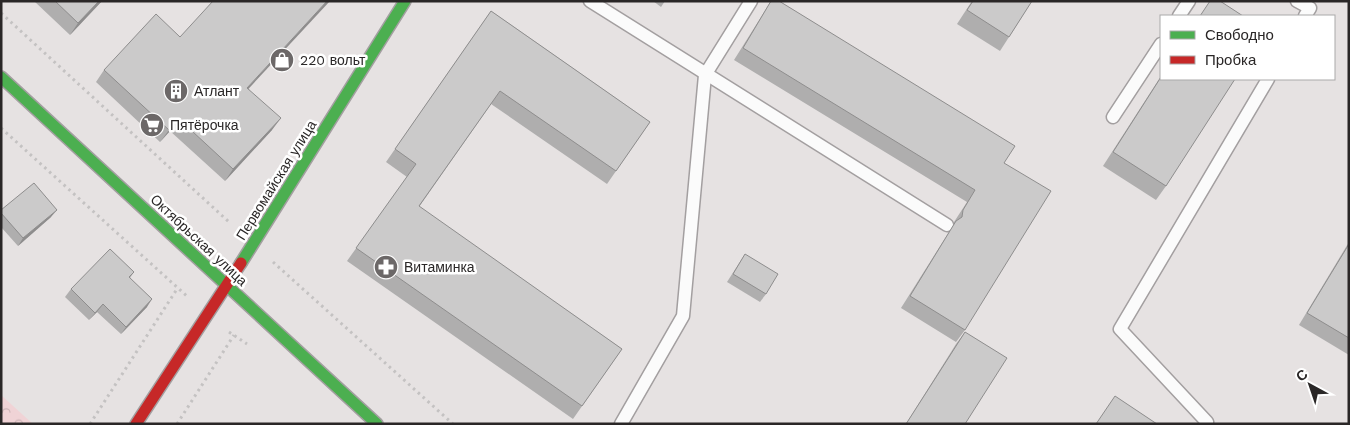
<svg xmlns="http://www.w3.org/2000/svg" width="1350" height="425" viewBox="0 0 1350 425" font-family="'Work Sans',sans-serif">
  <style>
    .park { fill: url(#park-crowns) }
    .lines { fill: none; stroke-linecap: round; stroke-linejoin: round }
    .lane-casing { stroke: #a39fa0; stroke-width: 15 }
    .fast-casing { stroke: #a39fa0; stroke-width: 14 }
    .jam-casing { stroke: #a39fa0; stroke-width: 14 }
    .path { stroke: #c4c2c2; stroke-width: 3; stroke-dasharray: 2.5 4; stroke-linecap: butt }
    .lane { stroke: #fbfbfb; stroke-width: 12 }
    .fast { stroke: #4caf50; stroke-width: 11 }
    .jam { stroke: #c62828; stroke-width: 11 }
    .wall { fill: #afaeae }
    .shaded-wall { fill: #8e8d8d }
    .building { fill: #cbcaca; stroke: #8e8d8d }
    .labels { text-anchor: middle; stroke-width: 5; stroke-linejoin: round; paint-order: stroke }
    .poi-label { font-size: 14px; fill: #2a2727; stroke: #fff; text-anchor: start }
    .street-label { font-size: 14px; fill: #2a2727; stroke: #fff }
  </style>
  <defs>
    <pattern id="park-crowns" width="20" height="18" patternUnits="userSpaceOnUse" patternTransform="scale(1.25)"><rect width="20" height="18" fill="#f0d3d6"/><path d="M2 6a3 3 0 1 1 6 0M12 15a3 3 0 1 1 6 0" fill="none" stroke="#ceb5b8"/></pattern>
  </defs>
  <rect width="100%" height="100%" fill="#e6e2e2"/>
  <path class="park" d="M 1,395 L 33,424 L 1,424 Z"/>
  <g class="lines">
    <g class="lane-casing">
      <g id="lane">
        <path d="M 590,1 L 947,225"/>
        <path d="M 1297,1 L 1310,8 L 1305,16"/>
        <path d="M 1179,16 L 1189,1"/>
        <path d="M 1113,117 L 1161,44"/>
        <path d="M 621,424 L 683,316 L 705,75 L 751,1"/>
        <path d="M 1206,424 L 1207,422 L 1120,329 L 1268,79"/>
      </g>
    </g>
    <g class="fast-casing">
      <g id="fast">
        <path d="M 1,77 L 377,424"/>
        <path d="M 241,263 L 405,1"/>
      </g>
    </g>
    <g class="jam-casing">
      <path id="jam" d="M 136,424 L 241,263"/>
    </g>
    <g class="path">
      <path d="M 1,13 L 229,222"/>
      <path d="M 1,128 L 189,298"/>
      <path d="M 273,262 L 453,424"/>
      <path d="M 229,332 L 247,344"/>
      <path d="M 90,424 L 177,289"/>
      <path d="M 177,424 L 234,335"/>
    </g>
    <use href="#lane" class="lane"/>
    <use href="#fast" class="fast"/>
    <use href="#jam" class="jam"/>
  </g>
  <g class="wall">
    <path d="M 34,1 L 102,1 L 70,35 Z"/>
    <path d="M 653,1 L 665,1 L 661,7 Z"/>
    <path d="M 771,1 L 1004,163 L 965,330 L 956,342 L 901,308 L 954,224 L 954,222 L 967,202 L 734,60 Z"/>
    <path d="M 972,1 L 1032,1 L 1000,51 L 957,24 Z"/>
    <path d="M 491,11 L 650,122 L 607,184 L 491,104 L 419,207 L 622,349 L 573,419 L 347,261 L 407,177 L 386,162 Z"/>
    <path d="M 180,37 L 249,89 L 272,130 L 225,181 L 170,131 L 160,142 L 96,82 L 104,70 Z"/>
    <path d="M 1161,76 L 1166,186 L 1156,200 L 1103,166 Z"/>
    <path d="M 1,210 L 51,217 L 18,246 L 1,227 Z"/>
    <path d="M 1349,242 L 1349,355 L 1299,325 Z"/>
    <path d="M 745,254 L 766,294 L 760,302 L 727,282 Z"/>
    <path d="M 134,272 L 130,278 L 147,307 L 121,334 L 97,312 L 89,320 L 65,297 L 71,289 Z"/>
    <path d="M 965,332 L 965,424 L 906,424 L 956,344 Z"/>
  </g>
  <g class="shaded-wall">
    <path d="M 99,1 L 102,1 L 70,35 L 78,23 Z"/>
    <path d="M 327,1 L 330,1 L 239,99 L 247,88 Z"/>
    <path d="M 281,118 L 272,130 L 225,181 L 233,169 Z"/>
    <path d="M 179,119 L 170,131 L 160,142 L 169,130 Z"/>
    <path d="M 57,210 L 51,217 L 18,246 L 23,238 Z"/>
    <path d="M 152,299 L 147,307 L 121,334 L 126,327 Z"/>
    <path d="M 103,304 L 97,312 L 89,320 L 95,313 Z"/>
  </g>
  <g class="building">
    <path d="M 55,1 L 99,1 L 78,23 Z"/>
    <path d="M 213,1 L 327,1 L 247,88 L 281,118 L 233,169 L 179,119 L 169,130 L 104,70 L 156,14 L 180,37 Z"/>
    <path d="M 771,1 L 779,1 L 1015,146 L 1004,163 L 1051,191 L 965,330 L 910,296 L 956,221 L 962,217 L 963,210 L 975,190 L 743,48 Z"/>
    <path d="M 973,1 L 1032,1 L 1009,37 L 967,10 Z"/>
    <path d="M 1210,1 L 1220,1 L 1243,16 L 1200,16 Z"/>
    <path d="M 491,11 L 650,122 L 616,171 L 500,91 L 419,206 L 622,349 L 582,406 L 356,248 L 416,164 L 395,149 Z"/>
    <path d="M 1161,77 L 1161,79 L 1235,79 L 1166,186 L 1113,152 Z"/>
    <path d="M 34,183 L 57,210 L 23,238 L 1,213 L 1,210 Z"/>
    <path d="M 1349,244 L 1349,338 L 1307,313 Z"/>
    <path d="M 110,249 L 134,272 L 129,277 L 152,299 L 126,327 L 103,304 L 95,313 L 71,289 Z"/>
    <path d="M 745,254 L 778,274 L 766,294 L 733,274 Z"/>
    <path d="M 965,332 L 1007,358 L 965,424 L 906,424 Z"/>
    <path d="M 1115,396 L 1157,424 L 1096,424 Z"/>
  </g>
  <defs>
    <g id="shop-disc" transform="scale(1.25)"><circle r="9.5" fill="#6c6868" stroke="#fff"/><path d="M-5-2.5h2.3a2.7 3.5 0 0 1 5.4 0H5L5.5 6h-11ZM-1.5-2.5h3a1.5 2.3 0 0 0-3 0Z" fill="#fff"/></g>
    <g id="building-disc" transform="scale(1.25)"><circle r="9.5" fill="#6c6868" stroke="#fff"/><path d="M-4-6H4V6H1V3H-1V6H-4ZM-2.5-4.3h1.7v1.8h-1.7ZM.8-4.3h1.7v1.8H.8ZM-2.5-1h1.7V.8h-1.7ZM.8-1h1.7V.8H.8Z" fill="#fff"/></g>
    <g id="supermarket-disc" transform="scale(1.25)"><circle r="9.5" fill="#6c6868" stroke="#fff"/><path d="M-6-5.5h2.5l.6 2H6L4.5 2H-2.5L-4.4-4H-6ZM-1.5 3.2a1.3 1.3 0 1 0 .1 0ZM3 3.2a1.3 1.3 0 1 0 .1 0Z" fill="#fff"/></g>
    <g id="pharmacy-disc" transform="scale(1.25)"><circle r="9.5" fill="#6c6868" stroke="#fff"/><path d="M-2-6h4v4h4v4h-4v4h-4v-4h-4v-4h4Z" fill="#fff"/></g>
  </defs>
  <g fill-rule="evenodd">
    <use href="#shop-disc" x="282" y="60"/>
    <use href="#building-disc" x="176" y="91"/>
    <use href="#supermarket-disc" x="152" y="125"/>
    <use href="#pharmacy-disc" x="386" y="267"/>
  </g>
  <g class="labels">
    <g class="poi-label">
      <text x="300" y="65">220 вольт</text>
      <text x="194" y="96">Атлант</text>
      <text x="170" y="130">Пятёрочка</text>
      <text x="404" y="272">Витаминка</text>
    </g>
    <g class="street-label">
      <text transform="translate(276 180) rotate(-58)" y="5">Первомайская улица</text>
      <text transform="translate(199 240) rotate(43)" y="5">Октябрьская улица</text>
    </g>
  </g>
  <rect width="1350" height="425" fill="none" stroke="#2a2727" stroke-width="5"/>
  <rect x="1160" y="15" width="175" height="65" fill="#ffffff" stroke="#aaa9a9"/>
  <rect x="1170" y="31" width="25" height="8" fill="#4caf50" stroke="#aaa9a9"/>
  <text x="1205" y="40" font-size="15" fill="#2a2727">Свободно</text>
  <rect x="1170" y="56" width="25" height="8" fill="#c62828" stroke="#aaa9a9"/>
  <text x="1205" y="65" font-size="15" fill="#2a2727">Пробка</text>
  <g transform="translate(1310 385) rotate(320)" stroke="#ffffff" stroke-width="4" paint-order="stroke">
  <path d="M0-4L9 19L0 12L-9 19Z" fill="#2a2727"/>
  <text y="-8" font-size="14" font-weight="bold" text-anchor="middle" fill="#2a2727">С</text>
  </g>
</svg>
